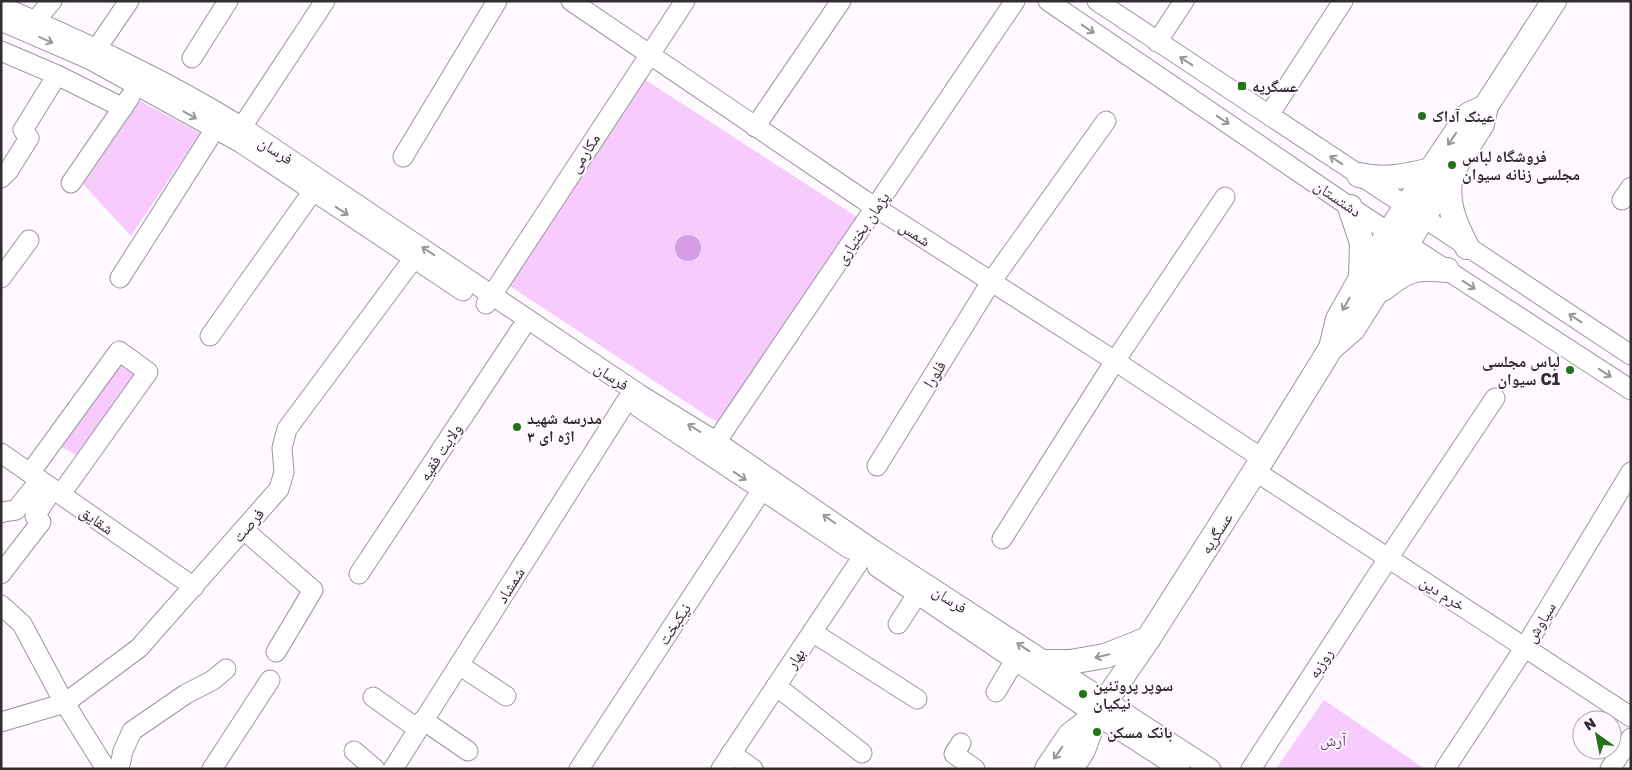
<svg xmlns="http://www.w3.org/2000/svg" width="1632" height="770" viewBox="0 0 1632 770" font-family="'Golos Text','Noto Naskh Arabic',sans-serif">
  <style>
    .green { fill: #f7cbfe }
    .water { fill: #d59cdf }
    .lines { fill: none; stroke-linecap: round; stroke-linejoin: round }
    .minor-casing { stroke: #9e95a0; stroke-width: 21 }
    .major-casing { stroke: #9e95a0; stroke-width: 26 }
    .minor { stroke: #fff; stroke-width: 19 }
    .major { stroke: #fff; stroke-width: 24 }
    .oneway { stroke: #989698 }
    .poi-dot { fill: #247219; stroke: #fdf9fe; stroke-width: 2 }
    .labels { text-anchor: middle; stroke-width: 4; stroke-linejoin: round; paint-order: stroke }
    .poi-label { font-size: 16px; font-weight: bold; fill: #302c30; stroke: #fdf9fe; text-anchor: start }
    .street-label { font-size: 16px; fill: #302c30; stroke: #fdf9fe }
    .park-label { font-size: 16px; fill: #743080; stroke: #fdf9fe }
  </style>
  <rect width="100%" height="100%" fill="#fdf9fe"/>
  <g class="green">
    <path d="M 644,79 L 860,219 L 721,425 L 507,284 Z"/>
    <path d="M 140,101 L 200,133 L 131,236 L 83,184 Z"/>
    <path d="M 119,364 L 134,374 L 79,456 L 61,447 Z"/>
    <path d="M 1324,700 L 1425,769 L 1276,769 Z"/>
  </g>
  <circle class="water" cx="688" cy="248" r="13"/>
  <g class="lines">
    <g class="minor-casing">
      <g id="minor">
        <path d="M 571,1 L 864,200 L 1115,361 L 1263,459"/>
        <path d="M 1048,1 L 1350,207 L 1631,390"/>
        <path d="M 1097,1 L 1631,355"/>
        <path d="M 1,6 C 84,42 165,79 242,127 L 639,394 L 717,442 L 874,550 L 1211,769"/>
        <path d="M 1,21 L 89,59 L 241,143 L 463,291"/>
        <path d="M 35,21 L 52,1"/>
        <path d="M 1157,42 L 1184,1"/>
        <path d="M 97,48 L 129,1"/>
        <path d="M 1,51 L 57,75 L 123,108"/>
        <path d="M 192,58 L 228,1"/>
        <path d="M 1269,115 L 1343,1"/>
        <path d="M 755,127 L 841,1"/>
        <path d="M 236,136 L 325,1"/>
        <path d="M 403,157 L 497,1"/>
        <path d="M 1,178 L 9,170 L 29,138 L 23,130 L 57,75"/>
        <path d="M 71,183 L 130,97"/>
        <path d="M 1622,200 L 1631,187"/>
        <path d="M 1,278 L 29,240"/>
        <path d="M 120,278 L 215,129"/>
        <path d="M 486,304 L 685,1"/>
        <path d="M 210,336 L 313,191"/>
        <path d="M 638,407 L 850,549"/>
        <path d="M 710,451 L 1015,1"/>
        <path d="M 1,453 L 194,587"/>
        <path d="M 877,466 L 991,282 L 1106,121"/>
        <path d="M 1255,471 L 1631,717"/>
        <path d="M 30,473 L 119,351 L 148,372 L 61,494"/>
        <path d="M 1,513 L 2,512 L 16,510 L 40,480"/>
        <path d="M 244,530 L 313,590 L 276,652"/>
        <path d="M 1002,539 L 1115,361 L 1225,197"/>
        <path d="M 877,567 L 1096,715 L 1180,769"/>
        <path d="M 1,574 L 41,522 L 35,516 L 53,489"/>
        <path d="M 359,574 L 521,329"/>
        <path d="M 1,605 L 22,624 L 61,697 L 106,769"/>
        <path d="M 898,624 L 924,584"/>
        <path d="M 812,632 L 917,699"/>
        <path d="M 459,665 L 506,696"/>
        <path d="M 776,686 L 862,753"/>
        <path d="M 996,692 L 1015,660"/>
        <path d="M 373,697 L 418,729"/>
        <path d="M 423,720 L 468,751"/>
        <path d="M 1,722 L 65,703 L 139,648 L 279,489 L 284,472 L 282,448 L 287,429 L 414,258"/>
        <path d="M 961,743 L 954,754 L 975,769"/>
        <path d="M 354,751 L 375,769"/>
        <path d="M 731,753 L 753,769"/>
        <path d="M 119,769 L 123,751 L 132,731 L 186,694 L 213,680 L 226,669"/>
        <path d="M 212,769 L 270,680"/>
        <path d="M 393,769 L 627,400"/>
        <path d="M 579,769 L 769,479"/>
        <path d="M 721,769 L 869,547"/>
        <path d="M 1251,769 L 1389,557 L 1495,398"/>
        <path d="M 1445,769 L 1525,647 L 1631,472"/>
        <path d="M 1610,769 L 1631,738"/>
      </g>
    </g>
    <g class="major-casing">
      <g id="major">
        <path d="M 1359,175 C 1384,181 1407,176 1431,170"/>
        <path d="M 1451,175 C 1445,202 1455,224 1467,247"/>
        <path d="M 1350,207 L 1362,243 L 1361,276"/>
        <path d="M 1383,289 C 1407,269 1416,267 1447,270"/>
        <path d="M 1331,348 L 1338,319 L 1361,278 L 1389,232 L 1468,115 L 1481,109"/>
        <path d="M 1046,662 L 1070,662 L 1105,656 L 1148,639"/>
        <path d="M 1047,769 L 1070,735 L 1096,715"/>
        <path d="M 1071,769 L 1083,750 L 1096,715 L 1148,639 L 1255,471 L 1331,348 L 1353,329 L 1482,124 L 1486,106 L 1554,1"/>
      </g>
    </g>
    <use href="#minor" class="minor"/>
    <use href="#major" class="major"/>
  </g>
  <defs><path id="oneway-shaft" d="M-6 0H5M1.5-3L5.5 0L1.5 3" fill="none" stroke-width="1.6" stroke-linecap="round" stroke-linejoin="round" transform="scale(1.25)"/></defs>
  <g class="oneway">
    <use href="#oneway-shaft" transform="translate(1088 29) rotate(34)"/>
    <use href="#oneway-shaft" transform="translate(46 40) rotate(24)"/>
    <use href="#oneway-shaft" transform="translate(1186 61) rotate(-147)"/>
    <use href="#oneway-shaft" transform="translate(190 115) rotate(29)"/>
    <use href="#oneway-shaft" transform="translate(1223 120) rotate(34)"/>
    <use href="#oneway-shaft" transform="translate(1452 139) rotate(124)"/>
    <use href="#oneway-shaft" transform="translate(1336 160) rotate(-147)"/>
    <use href="#oneway-shaft" transform="translate(342 211) rotate(33)"/>
    <use href="#oneway-shaft" transform="translate(428 251) rotate(-146)"/>
    <use href="#oneway-shaft" transform="translate(1469 285) rotate(33)"/>
    <use href="#oneway-shaft" transform="translate(1346 304) rotate(120)"/>
    <use href="#oneway-shaft" transform="translate(1575 318) rotate(-147)"/>
    <use href="#oneway-shaft" transform="translate(1605 373) rotate(33)"/>
    <use href="#oneway-shaft" transform="translate(694 428) rotate(-148)"/>
    <use href="#oneway-shaft" transform="translate(740 476) rotate(34)"/>
    <use href="#oneway-shaft" transform="translate(829 519) rotate(-145)"/>
    <use href="#oneway-shaft" transform="translate(1023 647) rotate(-147)"/>
    <use href="#oneway-shaft" transform="translate(1102 656) rotate(166)"/>
    <use href="#oneway-shaft" transform="translate(1058 753) rotate(125)"/>
  </g>
  <g class="poi-dot">
    <rect x="1237" y="81" width="10" height="10" rx="2.5"/>
    <circle cx="1422" cy="116" r="5"/>
    <circle cx="1452" cy="165" r="5"/>
    <circle cx="1570" cy="370" r="5"/>
    <circle cx="517" cy="427" r="5"/>
    <circle cx="1083" cy="694" r="5"/>
    <circle cx="1097" cy="732" r="5"/>
  </g>
  <g class="labels">
    <g class="poi-label">
      <text x="1252" y="92">عسگریه</text>
      <text x="1432" y="122">عینک آداک</text>
      <text x="1462" y="162">فروشگاه لباس<tspan x="1462" dy="18">مجلسی زنانه سیوان</tspan></text>
      <text x="1560" y="367" text-anchor="end">لباس مجلسی<tspan x="1560" dy="18">سیوان C1</tspan></text>
      <text x="527" y="424">مدرسه شهید<tspan x="527" dy="18">اژه ای ۳</tspan></text>
      <text x="1093" y="691">سوپر پروتئین<tspan x="1093" dy="18">نیکیان</tspan></text>
      <text x="1107" y="738">بانک مسکن</text>
    </g>
    <g class="street-label">
      <text transform="translate(276 150) rotate(33)" y="6">فرسان</text>
      <text transform="translate(584 153) rotate(-57)" y="6">مکارمی</text>
      <text transform="translate(1338 198) rotate(34)" y="6">دشتستان</text>
      <text transform="translate(862 228) rotate(-56)" y="6">پژمان بختیاری</text>
      <text transform="translate(915 233) rotate(33)" y="6">شمس</text>
      <text transform="translate(934 374) rotate(-58)" y="6">فلورا</text>
      <text transform="translate(612 376) rotate(34)" y="6">فرسان</text>
      <text transform="translate(440 452) rotate(-57)" y="6">ولایت فقیه</text>
      <text transform="translate(97 520) rotate(35)" y="6">شقایق</text>
      <text transform="translate(248 525) rotate(-49)" y="6">فرصت</text>
      <text transform="translate(1216 533) rotate(-57)" y="6">عسگریه</text>
      <text transform="translate(510 585) rotate(-58)" y="6">شمشاد</text>
      <text transform="translate(1443 593) rotate(33)" y="6">خرم دین</text>
      <text transform="translate(950 599) rotate(33)" y="6">فرسان</text>
      <text transform="translate(1540 622) rotate(-59)" y="6">سیاوش</text>
      <text transform="translate(674 624) rotate(-57)" y="6">نیکبخت</text>
      <text transform="translate(795 658) rotate(-56)" y="6">بهار</text>
      <text transform="translate(1320 663) rotate(-57)" y="6">روزبه</text>
    </g>
    <g class="park-label">
      <text x="1333" y="746">آرش</text>
    </g>
  </g>
  <rect width="1632" height="770" fill="none" stroke="#302c30" stroke-width="5"/>
  <g transform="translate(1597 735) rotate(327)"><circle r="24" fill="#fdf9fe" stroke="#aba7ac"/>
  <path d="M0-4L9 19L0 12L-9 19Z" fill="#247219"/>
  <text y="-8" font-size="14" font-weight="bold" text-anchor="middle" fill="#302c30">N</text>
  </g>
</svg>
